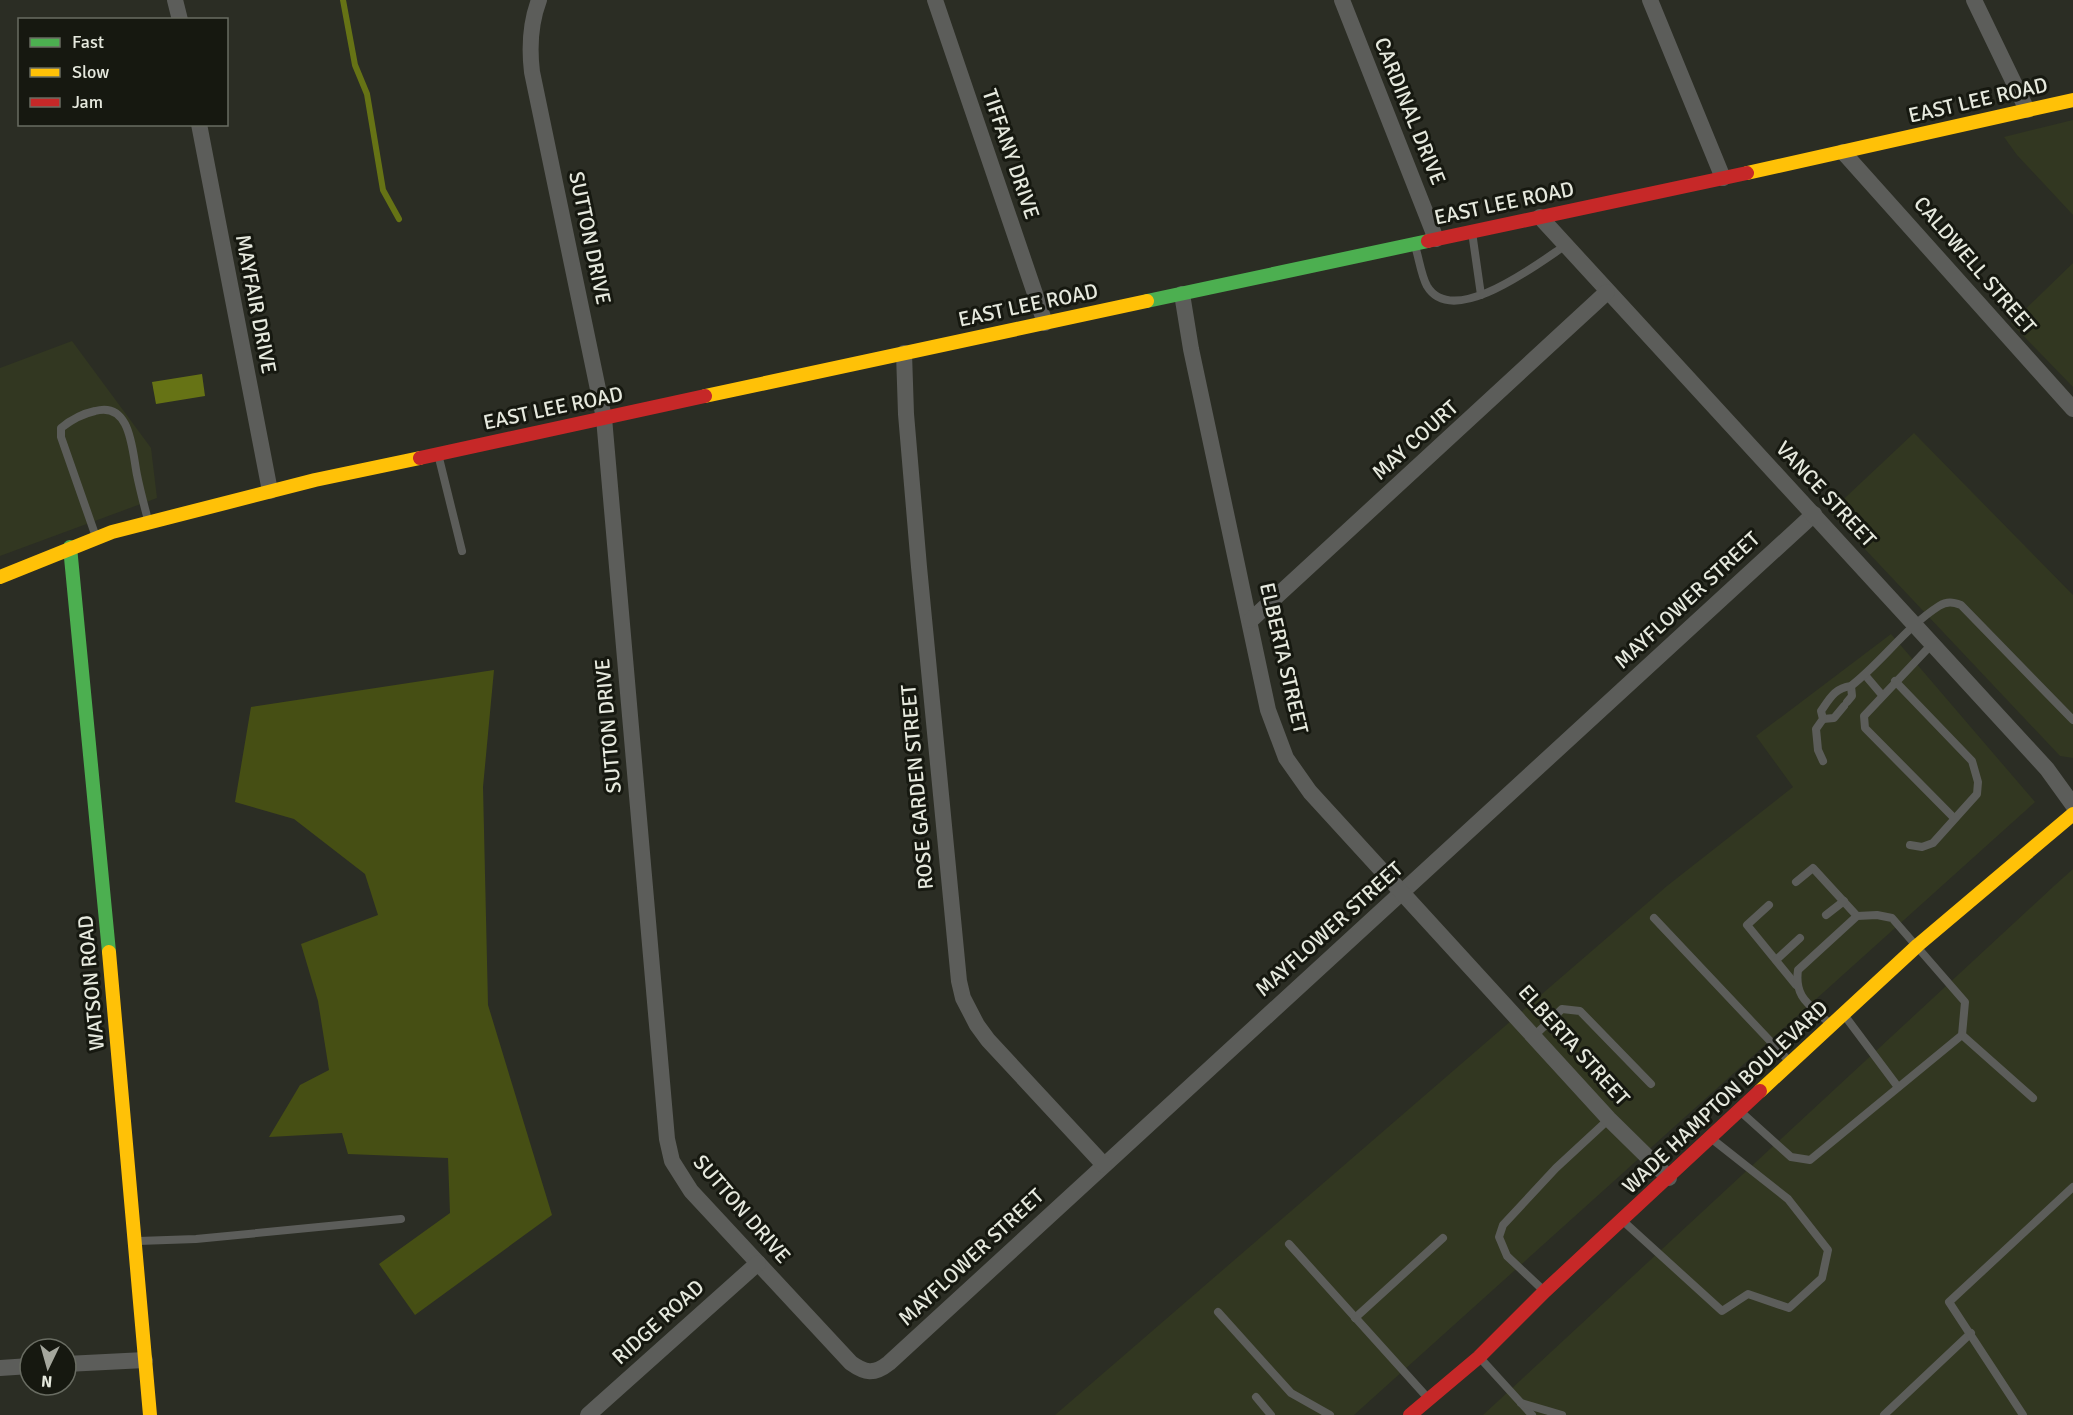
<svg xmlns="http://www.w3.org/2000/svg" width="2073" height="1415" viewBox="0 0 2073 1415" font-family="Signika,sans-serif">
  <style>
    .built { fill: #323721 }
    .green { fill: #464f14 }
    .water { fill: #667315 }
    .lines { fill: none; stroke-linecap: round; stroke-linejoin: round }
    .stream { stroke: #667315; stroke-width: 6 }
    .lane { stroke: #5c5d5a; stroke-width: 8 }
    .street { stroke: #5c5d5a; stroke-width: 16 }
    .fast { stroke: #4caf50; stroke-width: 14 }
    .slow { stroke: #ffc107; stroke-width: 14 }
    .jam { stroke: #c62828; stroke-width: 14 }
    .labels { text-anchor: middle; stroke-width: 6; stroke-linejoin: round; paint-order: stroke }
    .street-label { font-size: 21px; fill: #e6e9de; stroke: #161810 }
  </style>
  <rect width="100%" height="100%" fill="#2b2d24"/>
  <g class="built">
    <path d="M 2073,120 L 2073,215 L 2017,155 L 2004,137 Z"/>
    <path d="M 2073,263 L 2073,387 L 2011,323 Z"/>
    <path d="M 72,341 L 151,448 L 157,498 L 0,556 L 0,368 Z"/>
    <path d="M 1914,433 L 2073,595 L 2073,758 L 2060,756 L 1830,512 Z"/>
    <path d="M 1891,634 L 2035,802 L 1354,1415 L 1055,1415 L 1667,886 L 1793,787 L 1756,736 Z"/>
    <path d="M 2073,869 L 2073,1415 L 1483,1415 L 2054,886 Z"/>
  </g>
  <path class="green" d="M 494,670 L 483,787 L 488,1005 L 552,1215 L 415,1315 L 379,1264 L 450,1213 L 448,1158 L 348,1154 L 342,1133 L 269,1137 L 300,1085 L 329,1070 L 318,1001 L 301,944 L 378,915 L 365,874 L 294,819 L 235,802 L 251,707 Z"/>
  <path class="water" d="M 202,374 L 205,396 L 156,404 L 152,382 Z"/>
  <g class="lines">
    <path class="stream" d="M 343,0 L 355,65 L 367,94 L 383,190 L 399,219"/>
    <g class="lane">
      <path d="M 1472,232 L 1481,295"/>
      <path d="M 1415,246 C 1419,258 1421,275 1427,286 C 1453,330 1540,262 1566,245"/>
      <path d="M 438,454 L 462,551"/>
      <path d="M 96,537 L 61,437 L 61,428 C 72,419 81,414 95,411 C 131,401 132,450 137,475 C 140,490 144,505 148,520"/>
      <path d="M 1932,644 L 1864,716 L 1865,728 L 1954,818"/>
      <path d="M 1865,675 L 1882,695"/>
      <path d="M 1895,681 L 1972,761 L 1978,782 L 1977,794 L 1933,843 L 1922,847 L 1910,845"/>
      <path d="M 1847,702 L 1852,696 L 1851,686"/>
      <path d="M 1823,719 L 1834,718 L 1844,706"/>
      <path d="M 1823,761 L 1818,750 L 1816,729 L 1823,719 L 1821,711 C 1830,698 1835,688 1851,686 C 1882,662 1906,627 1939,606 C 1947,601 1953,602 1961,605 L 2073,720"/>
      <path d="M 1796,882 L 1813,868 L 1857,916"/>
      <path d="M 1769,905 L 1747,925 L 1796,985"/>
      <path d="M 1826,915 L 1844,901"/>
      <path d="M 1654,918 L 1789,1061"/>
      <path d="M 1776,960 L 1800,938"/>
      <path d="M 1845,1016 L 1898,1087"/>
      <path d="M 1830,1024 C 1811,1005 1794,999 1798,970 L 1857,916 L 1877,915 L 1892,918 L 1965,1002 L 1962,1035"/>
      <path d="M 1534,1036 L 1562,1009 L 1580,1011 L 1651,1084"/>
      <path d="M 1741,1112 L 1791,1157 L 1810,1160 L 1962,1035 L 2033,1098"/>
      <path d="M 1623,1221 L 1722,1311 L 1748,1294 L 1789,1308 L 1822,1278 L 1828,1250 L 1788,1199 L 1712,1139"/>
      <path d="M 138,1241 L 196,1239 L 401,1219"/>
      <path d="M 1289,1244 L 1426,1396"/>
      <path d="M 1542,1289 L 1507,1256 L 1499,1237 L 1503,1225 L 1556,1168 L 1609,1119"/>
      <path d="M 1218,1312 L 1291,1393 L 1330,1415"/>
      <path d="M 1355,1318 L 1443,1238"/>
      <path d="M 1481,1359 L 1532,1415"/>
      <path d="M 1256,1397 L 1271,1415"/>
      <path d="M 1521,1403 L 1562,1415"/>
      <path d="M 1884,1415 L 1971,1333"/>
      <path d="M 2023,1415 L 1949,1302 L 2073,1187"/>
    </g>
    <g class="street">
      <path d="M 175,0 L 180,20"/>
      <path d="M 539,0 C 530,24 529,47 532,72 L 604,418 L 667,1139 L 672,1161 L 691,1191 L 851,1363 C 865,1373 874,1375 889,1363 L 1814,514"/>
      <path d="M 935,0 L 1045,323"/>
      <path d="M 1342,0 L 1436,239"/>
      <path d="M 1650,0 L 1723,178"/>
      <path d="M 1974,0 L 2027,110"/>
      <path d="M 199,124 L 270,491"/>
      <path d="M 1843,152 L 2073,409"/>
      <path d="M 1540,217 L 2047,769 L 2073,805"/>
      <path d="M 1182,294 L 1191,349 L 1268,710 L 1286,758 L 1310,792 L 1609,1119 L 1669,1178"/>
      <path d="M 904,353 L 906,414 L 919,567 L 959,981 L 963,998 L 977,1025 L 988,1040 L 1104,1165"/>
      <path d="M 1251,620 L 1607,292"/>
      <path d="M 66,1364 L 145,1360"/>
      <path d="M 0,1368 L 30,1366"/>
      <path d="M 588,1415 L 758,1263"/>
    </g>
    <g class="fast">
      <path d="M 1147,301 L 1428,241"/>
      <path d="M 70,547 L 109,952"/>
    </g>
    <g class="slow">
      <path d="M 1747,173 L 2073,100"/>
      <path d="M 705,396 L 1147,301"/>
      <path d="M 0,577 L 112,532 L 315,480 L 420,458"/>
      <path d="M 109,952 L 150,1415"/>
      <path d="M 1760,1091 L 1918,945 L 2073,814"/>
    </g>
    <g class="jam">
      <path d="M 1428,241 L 1747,173"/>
      <path d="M 420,458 L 705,396"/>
      <path d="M 1410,1415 L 1479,1357 L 1545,1291 L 1760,1091"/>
    </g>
  </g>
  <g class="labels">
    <g class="street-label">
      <text transform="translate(1978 100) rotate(-13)" y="7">EAST LEE ROAD</text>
      <text transform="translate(1410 111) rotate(68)" y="7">CARDINAL DRIVE</text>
      <text transform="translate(1011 154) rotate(71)" y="7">TIFFANY DRIVE</text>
      <text transform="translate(1504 203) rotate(-12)" y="7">EAST LEE ROAD</text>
      <text transform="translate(590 238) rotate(78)" y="7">SUTTON DRIVE</text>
      <text transform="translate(1975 265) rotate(49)" y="7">CALDWELL STREET</text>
      <text transform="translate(256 304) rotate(79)" y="7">MAYFAIR DRIVE</text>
      <text transform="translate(1028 305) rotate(-12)" y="7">EAST LEE ROAD</text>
      <text transform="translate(553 408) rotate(-12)" y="7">EAST LEE ROAD</text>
      <text transform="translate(1415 440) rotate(-42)" y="7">MAY COURT</text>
      <text transform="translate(1826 494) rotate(47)" y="7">VANCE STREET</text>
      <text transform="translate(1687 600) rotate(-43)" y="7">MAYFLOWER STREET</text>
      <text transform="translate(1284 658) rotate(77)" y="7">ELBERTA STREET</text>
      <text transform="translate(608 726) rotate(-95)" y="7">SUTTON DRIVE</text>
      <text transform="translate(917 787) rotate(-95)" y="7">ROSE GARDEN STREET</text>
      <text transform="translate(1329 929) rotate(-42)" y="7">MAYFLOWER STREET</text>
      <text transform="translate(91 983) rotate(-95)" y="7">WATSON ROAD</text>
      <text transform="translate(1574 1045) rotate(48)" y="7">ELBERTA STREET</text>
      <text transform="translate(1725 1097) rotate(-43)" y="7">WADE HAMPTON BOULEVARD</text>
      <text transform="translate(742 1209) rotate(49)" y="7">SUTTON DRIVE</text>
      <text transform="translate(971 1257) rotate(-43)" y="7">MAYFLOWER STREET</text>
      <text transform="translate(658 1322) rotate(-42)" y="7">RIDGE ROAD</text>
    </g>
  </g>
  <rect x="18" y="18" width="210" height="108" fill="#161810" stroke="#696c62" stroke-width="1.5"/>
  <rect x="30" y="38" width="30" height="9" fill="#4caf50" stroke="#696c62" stroke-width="1.5"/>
  <text x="72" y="48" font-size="18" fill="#e6e9de">Fast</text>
  <rect x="30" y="68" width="30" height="9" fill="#ffc107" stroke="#696c62" stroke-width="1.5"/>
  <text x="72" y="78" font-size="18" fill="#e6e9de">Slow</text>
  <rect x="30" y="98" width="30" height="9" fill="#c62828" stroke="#696c62" stroke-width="1.5"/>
  <text x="72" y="108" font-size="18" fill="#e6e9de">Jam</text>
  <g transform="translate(48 1367) rotate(185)"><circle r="28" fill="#161810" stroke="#696c62" stroke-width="1.5"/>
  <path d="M0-4.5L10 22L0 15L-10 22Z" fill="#a5a79d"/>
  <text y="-9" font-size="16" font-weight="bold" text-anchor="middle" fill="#e6e9de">N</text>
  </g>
</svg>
